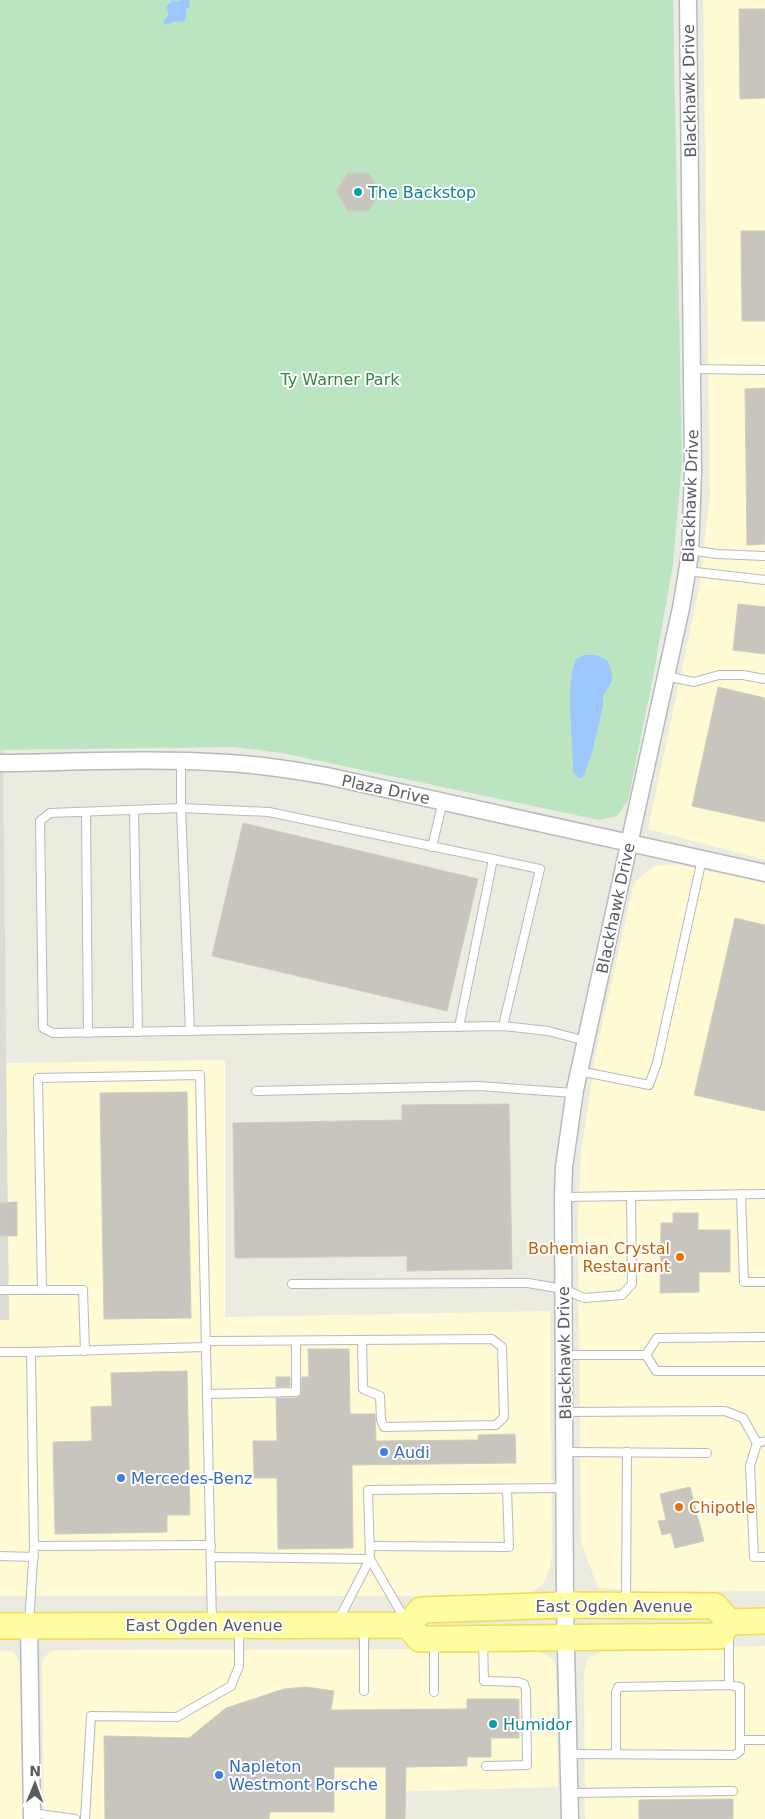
<svg xmlns="http://www.w3.org/2000/svg" width="765" height="1819" viewBox="0 0 765 1819" font-family="'DejaVu Sans',sans-serif">
  <style>
    .commercial { fill: #fefad3 }
    .industrial { fill: #dddcd4 }
    .green { fill: #bbe4c1 }
    .water { fill: #9dc7ff }
    .building { fill: #c7c5bd; stroke: #d0cdbe }
    .lines { fill: none; stroke-linecap: round; stroke-linejoin: round }
    .service-casing { stroke: #b8b9bf; stroke-width: 10 }
    .minor-casing { stroke: #b8b9bf; stroke-width: 19 }
    .primary-casing { stroke: #f2db53; stroke-width: 28 }
    .service { stroke: #fff; stroke-width: 8 }
    .minor { stroke: #fff; stroke-width: 16 }
    .primary { stroke: #fffda2; stroke-width: 25 }
    .culture-dot { fill: #0f9aa8; stroke: #fff; stroke-width: 2 }
    .food-dot { fill: #e8710a; stroke: #fff; stroke-width: 2 }
    .shop-dot { fill: #3f7fe0; stroke: #fff; stroke-width: 2 }
    .labels { text-anchor: middle; stroke-width: 4; stroke-linejoin: round; paint-order: stroke }
    .street-label { font-size: 16px; fill: #595b61; stroke: #fff }
    .culture-label { font-size: 16px; fill: #0d838f; stroke: #fff; text-anchor: start }
    .park-label { font-size: 16px; fill: #348543; stroke: #fff }
    .food-label { font-size: 16px; fill: #c56008; stroke: #fff; text-anchor: end }
    .shop-label { font-size: 16px; fill: #366cbe; stroke: #fff; text-anchor: start }
  </style>
  <rect width="100%" height="100%" fill="#ecebe0"/>
  <g class="commercial">
    <path d="M 703,0 L 765,0 L 765,860 L 648,829 L 699,589 L 710,496 Z"/>
    <path d="M 674,864 L 765,883 L 765,1591 L 655,1592 L 598,1588 L 581,1542 L 578,1221 L 581,1153 L 596,1052 L 634,883 L 653,866 Z"/>
    <path d="M 225,1060 L 225,1317 L 550,1311 L 552,1554 L 550,1568 L 544,1583 L 534,1591 L 515,1596 L 0,1596 L 0,1320 L 9,1320 L 5,1063 Z"/>
    <path d="M 765,1646 L 765,1819 L 585,1819 L 584,1672 L 588,1658 L 605,1650 L 622,1648 Z"/>
    <path d="M 534,1649 L 552,1658 L 556,1666 L 558,1787 L 387,1792 L 386,1819 L 44,1819 L 42,1661 L 49,1652 L 57,1650 Z"/>
    <path d="M 0,1650 L 13,1652 L 18,1658 L 20,1666 L 24,1819 L 0,1819 Z"/>
  </g>
  <path class="industrial" d="M 0,750 L 3,750 L 9,1320 L 0,1320 Z"/>
  <path class="green" d="M 0,0 L 673,0 L 682,461 L 673,564 L 652,683 L 628,800 L 617,816 L 599,820 L 282,753 L 234,747 L 0,750 Z"/>
  <g class="water">
    <path d="M 173,0 L 178,2 L 180,0 L 189,0 L 190,6 L 186,10 L 186,18 L 183,22 L 175,21 L 166,25 L 163,22 L 169,14 L 166,7 Z"/>
    <path d="M 585,655 L 596,655 L 607,660 L 612,673 L 612,681 L 603,696 L 603,706 L 592,753 L 583,777 L 578,778 L 573,771 C 573,743 565,681 576,659 Z"/>
  </g>
  <g class="building">
    <path d="M 739,9 L 765,9 L 765,98 L 740,99 Z"/>
    <path d="M 348,173 L 369,173 L 380,192 L 369,211 L 348,211 L 336,191 Z"/>
    <path d="M 741,231 L 765,231 L 765,321 L 742,321 Z"/>
    <path d="M 765,388 L 765,544 L 747,545 L 745,389 Z"/>
    <path d="M 738,604 L 765,607 L 765,654 L 733,650 Z"/>
    <path d="M 718,687 L 765,698 L 765,822 L 692,806 Z"/>
    <path d="M 243,823 L 478,879 L 447,1011 L 212,956 Z"/>
    <path d="M 735,918 L 765,925 L 765,1111 L 694,1095 Z"/>
    <path d="M 187,1092 L 191,1318 L 104,1319 L 100,1093 Z"/>
    <path d="M 509,1104 L 512,1269 L 407,1271 L 407,1256 L 235,1258 L 233,1123 L 402,1120 L 402,1105 Z"/>
    <path d="M 17,1202 L 17,1236 L 0,1236 L 0,1203 Z"/>
    <path d="M 673,1213 L 698,1213 L 698,1230 L 730,1230 L 730,1272 L 699,1272 L 699,1292 L 660,1293 L 661,1223 L 673,1223 Z"/>
    <path d="M 308,1349 L 349,1349 L 350,1414 L 375,1414 L 376,1441 L 478,1440 L 478,1435 L 515,1434 L 516,1463 L 352,1465 L 353,1548 L 278,1549 L 277,1478 L 254,1478 L 253,1441 L 277,1441 L 276,1398 L 296,1398 L 301,1395 L 302,1377 L 309,1377 Z"/>
    <path d="M 187,1371 L 190,1515 L 167,1515 L 167,1532 L 55,1534 L 53,1442 L 92,1441 L 91,1407 L 112,1406 L 111,1373 Z"/>
    <path d="M 276,1377 L 290,1377 L 290,1386 L 276,1387 Z"/>
    <path d="M 690,1487 L 704,1541 L 675,1548 L 671,1533 L 662,1535 L 658,1521 L 666,1520 L 660,1494 Z"/>
    <path d="M 306,1687 L 334,1691 L 331,1710 L 467,1709 L 467,1699 L 519,1699 L 519,1738 L 491,1738 L 491,1757 L 467,1757 L 467,1766 L 406,1767 L 405,1819 L 386,1819 L 386,1767 L 334,1767 L 334,1812 L 270,1812 L 269,1819 L 105,1819 L 104,1736 L 189,1738 L 226,1708 L 284,1689 Z"/>
    <path d="M 733,1799 L 733,1819 L 639,1819 L 639,1800 Z"/>
  </g>
  <g class="lines">
    <g class="service-casing">
      <g id="service">
        <path d="M 692,369 L 765,370"/>
        <path d="M 690,550 L 717,554 L 765,556"/>
        <path d="M 687,571 L 765,580"/>
        <path d="M 666,676 L 694,682 L 719,675 L 743,675 L 765,679"/>
        <path d="M 181,762 L 181,808 L 190,1031"/>
        <path d="M 134,810 L 138,1032"/>
        <path d="M 86,812 L 88,1033"/>
        <path d="M 432,847 L 443,801"/>
        <path d="M 503,1026 L 540,869 L 269,812 L 181,808 L 50,813 L 40,821 L 43,1028 L 53,1033 L 503,1026 L 548,1031 L 586,1041"/>
        <path d="M 459,1027 L 493,859"/>
        <path d="M 579,1071 L 649,1085 L 657,1063 L 702,859"/>
        <path d="M 256,1091 L 478,1086 L 574,1093"/>
        <path d="M 741,1194 L 744,1282 L 765,1282"/>
        <path d="M 563,1197 L 765,1194"/>
        <path d="M 292,1284 L 528,1283 L 563,1289 L 584,1298 L 622,1295 L 632,1284 L 631,1196"/>
        <path d="M 0,1290 L 83,1290 L 85,1351"/>
        <path d="M 42,1290 L 38,1078 L 200,1075 L 212,1623"/>
        <path d="M 206,1341 L 492,1339 L 502,1347 L 504,1417 L 496,1425 L 384,1427 L 381,1420 L 380,1396 L 363,1389 L 362,1340"/>
        <path d="M 0,1352 L 31,1352 L 34,1546"/>
        <path d="M 31,1352 L 206,1347"/>
        <path d="M 564,1355 L 646,1355"/>
        <path d="M 646,1355 L 657,1338 L 765,1337"/>
        <path d="M 646,1355 L 656,1371 L 765,1371"/>
        <path d="M 207,1394 L 296,1392 L 296,1341"/>
        <path d="M 564,1412 L 725,1411 L 743,1418 L 757,1443"/>
        <path d="M 765,1441 L 757,1443 L 750,1466 L 754,1557 L 765,1557"/>
        <path d="M 565,1452 L 707,1453"/>
        <path d="M 370,1546 L 509,1547 L 507,1489"/>
        <path d="M 0,1556 L 34,1557"/>
        <path d="M 211,1557 L 370,1559"/>
        <path d="M 626,1603 L 627,1452"/>
        <path d="M 338,1621 L 370,1559"/>
        <path d="M 406,1621 L 370,1559 L 368,1490 L 565,1488"/>
        <path d="M 29,1623 L 34,1546 L 211,1545"/>
        <path d="M 364,1629 L 364,1691"/>
        <path d="M 729,1634 L 729,1685"/>
        <path d="M 483,1641 L 484,1681 L 518,1682 L 524,1684 L 526,1690 L 527,1765 L 486,1766"/>
        <path d="M 434,1692 L 434,1641"/>
        <path d="M 740,1740 L 765,1740"/>
        <path d="M 569,1754 L 735,1755 L 740,1751 L 740,1687 L 729,1685 L 618,1687 L 616,1692 L 616,1754"/>
        <path d="M 569,1793 L 733,1791"/>
        <path d="M 32,1813 L 75,1819"/>
        <path d="M 85,1819 L 91,1716 L 177,1717 L 231,1686 L 239,1666 L 239,1629"/>
      </g>
    </g>
    <g class="minor-casing">
      <g id="minor">
        <path d="M 0,763 C 76,762 153,758 229,763 C 262,765 294,770 327,776 L 765,873"/>
        <path d="M 29,1626 L 32,1819"/>
        <path d="M 570,1819 L 565,1605 L 563,1197 L 564,1167 L 575,1090 L 681,608 L 690,554 L 693,472 L 688,0"/>
      </g>
    </g>
    <g class="primary-casing">
      <g id="primary">
        <path d="M 729,1622 L 765,1621"/>
        <path d="M 408,1625 L 420,1639 L 434,1639 L 719,1636 L 729,1622"/>
        <path d="M 0,1626 L 408,1625 L 421,1610 L 565,1605 L 715,1606 L 729,1622"/>
      </g>
    </g>
    <use href="#service" class="service"/>
    <use href="#minor" class="minor"/>
    <use href="#primary" class="primary"/>
  </g>
  <g class="culture-dot">
    <circle cx="358" cy="192" r="5"/>
    <circle cx="493" cy="1724" r="5"/>
  </g>
  <g class="food-dot">
    <circle cx="680" cy="1257" r="5"/>
    <circle cx="679" cy="1507" r="5"/>
  </g>
  <g class="shop-dot">
    <circle cx="384" cy="1452" r="5"/>
    <circle cx="121" cy="1478" r="5"/>
    <circle cx="219" cy="1775" r="5"/>
  </g>
  <g class="labels">
    <g class="street-label">
      <text transform="translate(689 91) rotate(-91)" y="6">Blackhawk Drive</text>
      <text transform="translate(690 496) rotate(-88)" y="6">Blackhawk Drive</text>
      <text transform="translate(386 789) rotate(12)" y="6">Plaza Drive</text>
      <text transform="translate(615 908) rotate(-78)" y="6">Blackhawk Drive</text>
      <text transform="translate(564 1353) rotate(-91)" y="6">Blackhawk Drive</text>
      <text x="614" y="1612">East Ogden Avenue</text>
      <text x="204" y="1631">East Ogden Avenue</text>
    </g>
    <g class="culture-label">
      <text x="368" y="198">The Backstop</text>
      <text x="503" y="1730">Humidor</text>
    </g>
    <g class="park-label">
      <text x="340" y="385">Ty Warner Park</text>
    </g>
    <g class="food-label">
      <text x="670" y="1254">Bohemian Crystal<tspan x="670" dy="18">Restaurant</tspan></text>
      <text x="689" y="1513" text-anchor="start">Chipotle</text>
    </g>
    <g class="shop-label">
      <text x="394" y="1458">Audi</text>
      <text x="131" y="1484">Mercedes-Benz</text>
      <text x="229" y="1772">Napleton<tspan x="229" dy="18">Westmont Porsche</tspan></text>
    </g>
  </g>
  <g transform="translate(35 1784) rotate(1)" stroke="#ffffff" stroke-width="4" paint-order="stroke">
  <path d="M0-4L9 19L0 12L-9 19Z" fill="#595b61"/>
  <text y="-8" font-size="14" font-weight="bold" text-anchor="middle" fill="#595b61">N</text>
  </g>
</svg>
